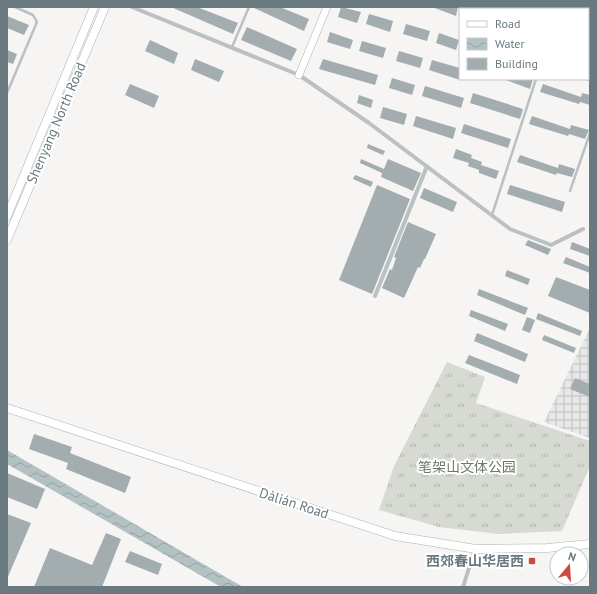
<svg xmlns="http://www.w3.org/2000/svg" width="597" height="594" viewBox="0 0 597 594" font-family="'PT Sans','Noto Sans SC',sans-serif">
  <style>
    .industrial { fill: url(#industrial-grid) }
    .grass { fill: url(#grass-tufts) }
    .water { fill: url(#water-waves) }
    .building { fill: #a3acaf }
    .lines { fill: none; stroke-linecap: round; stroke-linejoin: round }
    .secondary-casing { stroke: #aeb4b7; stroke-width: 8 }
    .primary-casing { stroke: #afb4b6; stroke-width: 9 }
    .lane { stroke: #bbc0c2; stroke-width: 2.5 }
    .street { stroke: #bbc0c2; stroke-width: 4 }
    .secondary { stroke: #fff; stroke-width: 7 }
    .primary { stroke: #fff; stroke-width: 8 }
    .poi-dot { fill: #cc4a3d; stroke: #fff; stroke-width: 1.5 }
    .labels { text-anchor: middle; stroke-width: 4; stroke-linejoin: round; paint-order: stroke }
    .street-label { font-size: 14px; fill: #697980; stroke: #fff }
    .park-label { font-size: 14px; fill: #6d7867; stroke: #fff }
    .poi-label { font-size: 14px; font-weight: bold; fill: #697980; stroke: #fff; text-anchor: end }
  </style>
  <defs>
    <pattern id="industrial-grid" width="8" height="8" patternUnits="userSpaceOnUse"><rect width="8" height="8" fill="#e6e7e6"/><path d="M0 4h8M4 0v8" fill="none" stroke="#bec0c0"/></pattern>
    <pattern id="grass-tufts" width="24" height="20" patternUnits="userSpaceOnUse"><rect width="24" height="20" fill="#d6dad3"/><path d="M3 7l-1-3M5 7V3M7 7l1-3M15 17l-1-3M17 17v-4M19 17l1-3" fill="none" stroke="#b2b6b0"/></pattern>
    <pattern id="water-waves" width="16" height="10" patternUnits="userSpaceOnUse"><rect width="16" height="10" fill="#b4c1c3"/><path d="M0 5q4-4 8 0t8 0" fill="none" stroke="#96a2a4"/></pattern>
  </defs>
  <rect width="100%" height="100%" fill="#f6f5f3"/>
  <path class="industrial" d="M 590,328 L 590,438 L 544,422 Z"/>
  <path class="grass" d="M 447,362 L 485,377 L 476,403 L 590,441 L 590,466 L 562,531 L 499,534 L 439,527 L 379,510 L 394,466 Z"/>
  <path class="water" d="M 7,450 L 243,587 L 221,587 L 7,464 Z"/>
  <g class="building">
    <path d="M 171,7 L 197,7 L 238,23 L 233,34 Z"/>
    <path d="M 252,7 L 280,7 L 309,19 L 304,31 Z"/>
    <path d="M 341,7 L 361,12 L 357,23 L 338,17 Z"/>
    <path d="M 432,7 L 458,7 L 456,16 Z"/>
    <path d="M 369,14 L 393,21 L 390,32 L 366,24 Z"/>
    <path d="M 7,16 L 29,25 L 24,35 L 7,28 Z"/>
    <path d="M 406,24 L 430,31 L 427,41 L 403,34 Z"/>
    <path d="M 247,27 L 297,49 L 291,61 L 241,40 Z"/>
    <path d="M 330,32 L 353,40 L 350,49 L 327,42 Z"/>
    <path d="M 439,33 L 459,40 L 456,50 L 436,43 Z"/>
    <path d="M 150,40 L 178,53 L 174,64 L 145,51 Z"/>
    <path d="M 362,41 L 386,48 L 383,58 L 359,51 Z"/>
    <path d="M 7,50 L 17,54 L 13,64 L 7,62 Z"/>
    <path d="M 399,51 L 423,58 L 420,68 L 396,61 Z"/>
    <path d="M 195,59 L 224,71 L 219,82 L 191,70 Z"/>
    <path d="M 323,59 L 378,75 L 375,85 L 319,69 Z"/>
    <path d="M 432,60 L 460,68 L 460,80 L 429,70 Z"/>
    <path d="M 392,78 L 415,85 L 412,95 L 389,88 Z"/>
    <path d="M 503,79 L 533,79 L 530,89 Z"/>
    <path d="M 130,84 L 159,96 L 154,108 L 125,95 Z"/>
    <path d="M 543,84 L 581,97 L 582,93 L 590,95 L 590,105 L 580,102 L 579,104 L 540,92 Z"/>
    <path d="M 425,86 L 464,98 L 461,108 L 422,96 Z"/>
    <path d="M 473,93 L 523,109 L 520,119 L 470,103 Z"/>
    <path d="M 359,95 L 373,100 L 371,108 L 357,103 Z"/>
    <path d="M 383,107 L 407,114 L 404,125 L 380,118 Z"/>
    <path d="M 416,116 L 456,128 L 453,139 L 413,126 Z"/>
    <path d="M 532,116 L 570,129 L 571,125 L 589,130 L 585,139 L 569,134 L 568,136 L 529,124 Z"/>
    <path d="M 464,124 L 511,139 L 508,148 L 461,133 Z"/>
    <path d="M 368,144 L 385,151 L 383,155 L 367,148 Z"/>
    <path d="M 456,149 L 472,155 L 471,158 L 482,162 L 481,165 L 499,171 L 496,179 L 479,173 L 479,170 L 468,166 L 469,163 L 453,158 Z"/>
    <path d="M 520,155 L 558,168 L 559,164 L 575,169 L 572,177 L 557,173 L 556,175 L 517,162 Z"/>
    <path d="M 361,159 L 384,169 L 388,159 L 421,173 L 413,191 L 381,177 L 382,173 L 360,163 Z"/>
    <path d="M 355,175 L 373,182 L 371,187 L 353,179 Z"/>
    <path d="M 377,185 L 410,199 L 372,294 L 339,280 Z"/>
    <path d="M 510,185 L 565,202 L 562,212 L 507,194 Z"/>
    <path d="M 424,188 L 457,202 L 453,212 L 420,198 Z"/>
    <path d="M 408,222 L 436,234 L 425,259 L 424,259 L 420,268 L 418,267 L 404,298 L 382,288 L 390,269 L 392,270 L 396,258 L 394,257 Z"/>
    <path d="M 528,240 L 551,249 L 548,255 L 525,245 Z"/>
    <path d="M 572,242 L 590,249 L 590,256 L 570,249 Z"/>
    <path d="M 566,257 L 590,267 L 590,273 L 563,263 Z"/>
    <path d="M 507,270 L 530,279 L 528,285 L 505,276 Z"/>
    <path d="M 556,277 L 590,290 L 590,313 L 548,296 Z"/>
    <path d="M 479,289 L 528,308 L 525,315 L 477,295 Z"/>
    <path d="M 471,310 L 508,324 L 505,331 L 469,316 Z"/>
    <path d="M 538,313 L 582,331 L 580,336 L 536,319 Z"/>
    <path d="M 527,317 L 535,320 L 530,333 L 522,330 Z"/>
    <path d="M 477,333 L 528,354 L 525,362 L 474,341 Z"/>
    <path d="M 544,335 L 576,348 L 574,353 L 542,340 Z"/>
    <path d="M 469,355 L 520,375 L 517,384 L 465,363 Z"/>
    <path d="M 575,378 L 590,384 L 590,397 L 570,389 Z"/>
    <path d="M 34,434 L 72,447 L 70,453 L 131,477 L 125,493 L 66,469 L 68,463 L 29,449 Z"/>
    <path d="M 7,473 L 45,489 L 37,509 L 7,497 Z"/>
    <path d="M 7,514 L 31,523 L 7,579 Z"/>
    <path d="M 106,533 L 121,539 L 102,587 L 34,587 L 50,548 L 92,565 Z"/>
    <path d="M 130,551 L 162,564 L 158,575 L 125,562 Z"/>
  </g>
  <g class="lines">
    <g class="secondary-casing">
      <path id="secondary" d="M 299,75 L 327,7"/>
    </g>
    <g class="primary-casing">
      <g id="primary">
        <path d="M 7,216 L 94,7"/>
        <path d="M 7,240 L 105,7"/>
        <path d="M 7,408 L 395,536 L 476,549 L 547,548 L 590,544"/>
      </g>
    </g>
    <g class="lane">
      <path d="M 559,9 L 560,7"/>
      <path d="M 232,47 L 249,7"/>
      <path d="M 586,79 L 590,80"/>
      <path d="M 7,93 L 37,22 L 33,15 L 15,7"/>
      <path d="M 570,191 L 590,133"/>
      <path d="M 492,215 L 536,79"/>
    </g>
    <g class="street">
      <path d="M 132,7 L 299,75 L 369,123 L 510,229 L 551,245 L 583,229"/>
      <path d="M 375,296 L 427,166"/>
      <path d="M 463,587 L 475,549"/>
    </g>
    <use href="#secondary" class="secondary"/>
    <use href="#primary" class="primary"/>
  </g>
  <rect class="poi-dot" x="528" y="557" width="8" height="8" rx="2"/>
  <g class="labels">
    <g class="street-label">
      <text transform="translate(56 123) rotate(-67)" y="5">Shenyang North Road</text>
      <text transform="translate(294 503) rotate(18)" y="5">Dàlián Road</text>
    </g>
    <g class="park-label">
      <text x="467" y="472">笔架山文体公园</text>
    </g>
    <g class="poi-label">
      <text x="524" y="566">西郊春山华居西</text>
    </g>
  </g>
  <rect width="597" height="594" fill="none" stroke="#697980" stroke-width="16"/>
  <rect x="459" y="8" width="130" height="72" fill="#ffffff" stroke="#c3c9cc"/>
  <rect x="467" y="21" width="20" height="6" fill="#ffffff" stroke="#c3c9cc"/>
  <text x="495" y="28" font-size="12" fill="#697980">Road</text>
  <rect x="467" y="38" width="20" height="12" fill="url(#water-waves)" stroke="#c3c9cc"/>
  <text x="495" y="48" font-size="12" fill="#697980">Water</text>
  <rect x="467" y="58" width="20" height="12" fill="#a3acaf" stroke="#c3c9cc"/>
  <text x="495" y="68" font-size="12" fill="#697980">Building</text>
  <g transform="translate(569 566) rotate(18)"><circle r="19" fill="#ffffff" stroke="#c3c9cc"/>
  <path d="M0-3L7 15L0 10L-7 15Z" fill="#cc4a3d"/>
  <text y="-6" font-size="11" font-weight="bold" text-anchor="middle" fill="#697980">N</text>
  </g>
</svg>
